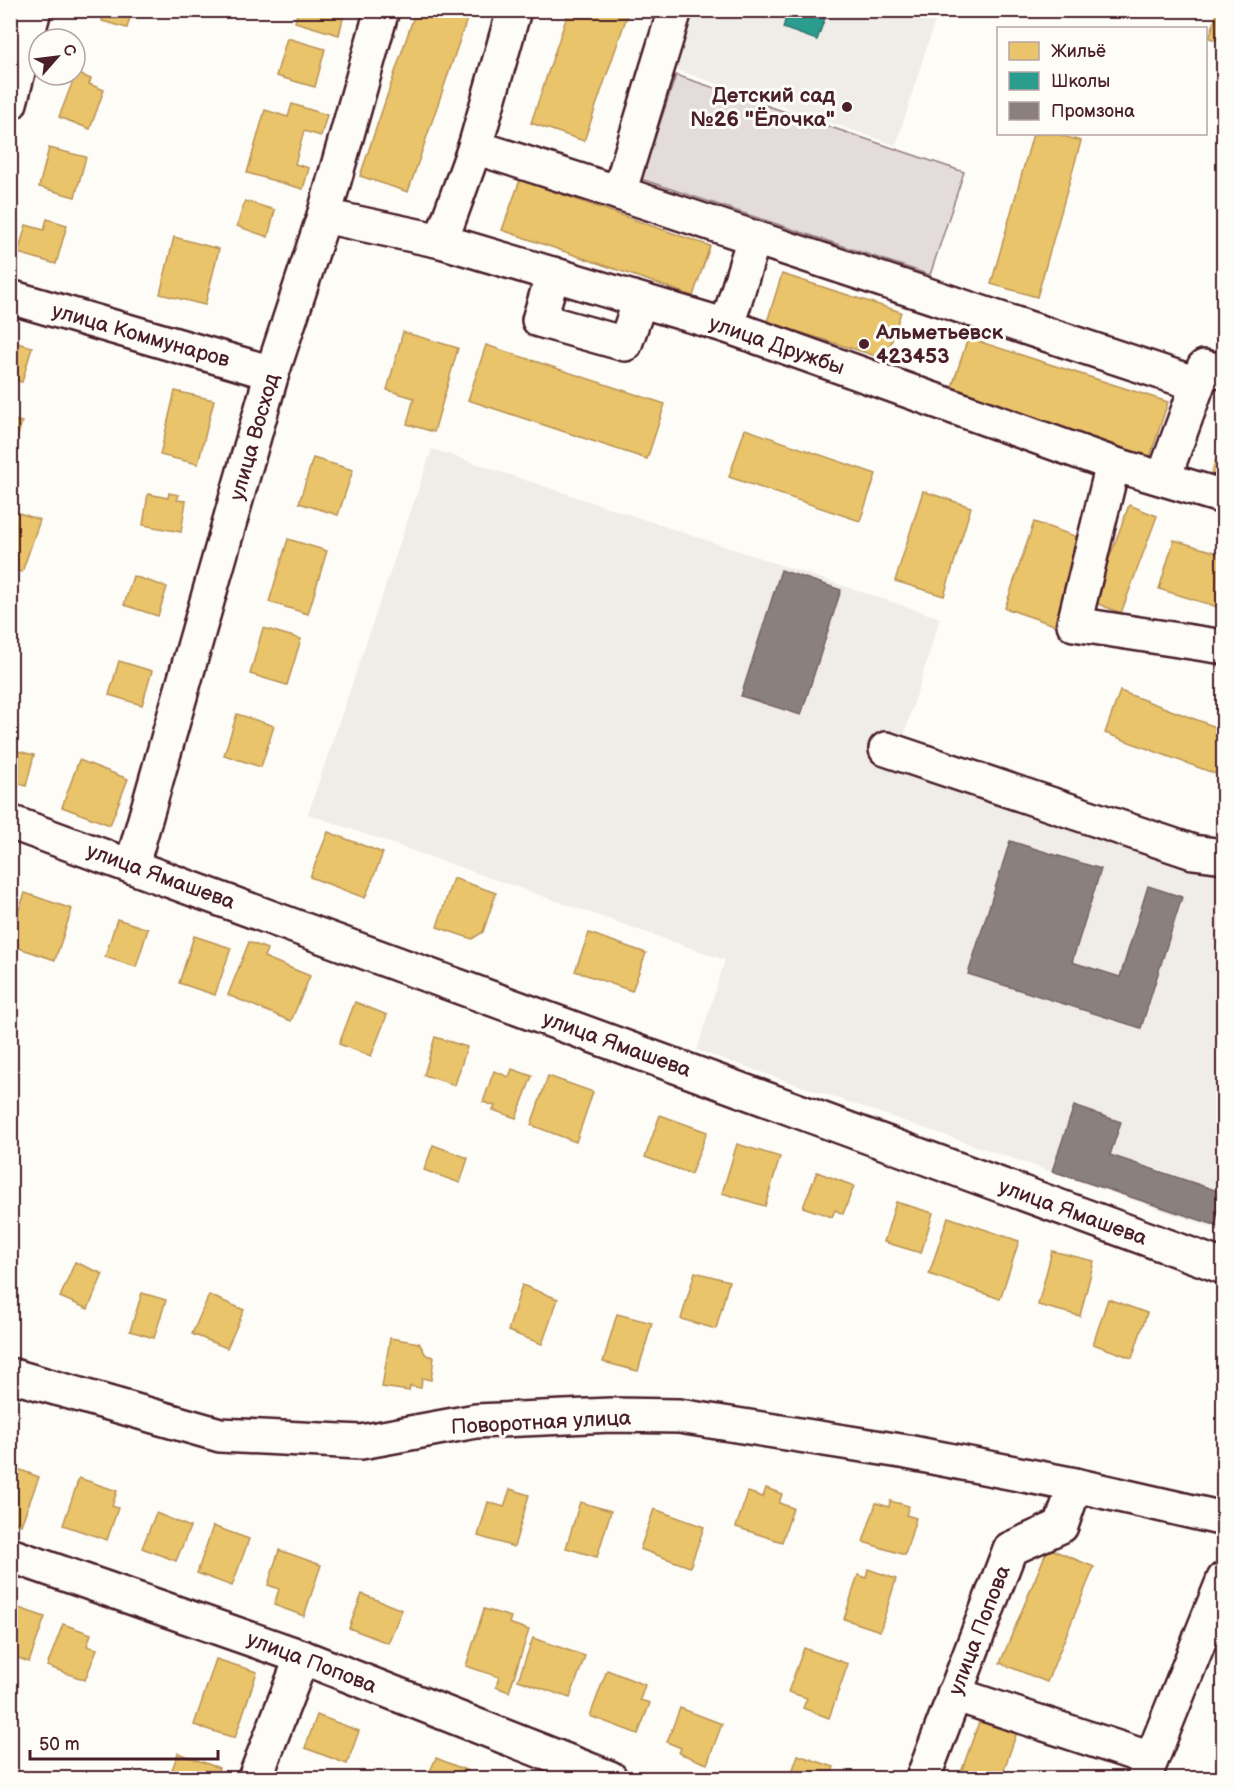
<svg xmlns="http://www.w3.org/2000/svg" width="1234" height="1789" viewBox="0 0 1234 1789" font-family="'Balsamiq Sans',sans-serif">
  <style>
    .built { fill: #f0ece8 }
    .green { fill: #e3dcda; stroke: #967e82; stroke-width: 1.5 }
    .homes { fill: #e9c46a; stroke: #b99257; stroke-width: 1.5 }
    .schools { fill: #2a9d8f; stroke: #347771; stroke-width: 1.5 }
    .industry { fill: #8a817c; stroke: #776464; stroke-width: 1.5 }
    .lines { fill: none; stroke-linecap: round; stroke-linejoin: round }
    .minor-casing { stroke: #4a1f2b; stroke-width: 38 }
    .major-casing { stroke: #4a1f2b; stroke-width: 38 }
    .minor { stroke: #fdfcf7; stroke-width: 33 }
    .major { stroke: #fdfcf7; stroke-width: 33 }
    .poi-dot { fill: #4a1f2b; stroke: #fdfcf7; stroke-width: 2 }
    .labels { text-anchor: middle; stroke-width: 6; stroke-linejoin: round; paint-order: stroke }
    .poi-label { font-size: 21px; font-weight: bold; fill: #4a1f2b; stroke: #fdfcf7; text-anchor: end }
    .street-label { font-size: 21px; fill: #4a1f2b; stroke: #fdfcf7 }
  </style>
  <rect width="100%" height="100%" fill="#fdfcf7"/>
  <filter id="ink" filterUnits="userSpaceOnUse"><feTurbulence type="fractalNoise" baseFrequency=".0167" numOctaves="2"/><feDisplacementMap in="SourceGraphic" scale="12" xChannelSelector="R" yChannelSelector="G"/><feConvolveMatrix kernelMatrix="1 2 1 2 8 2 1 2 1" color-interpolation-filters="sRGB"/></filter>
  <g filter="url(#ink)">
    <g class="built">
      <path d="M 695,11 L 938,11 L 896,145 L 677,70 Z"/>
      <path d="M 432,449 L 940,618 L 898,754 L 1223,875 L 1223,1231 L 697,1050 L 725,960 L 308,814 Z"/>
    </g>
    <path class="green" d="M 676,75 L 964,172 L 930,275 L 641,179 Z"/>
    <g class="homes">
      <path d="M 105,10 L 132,10 L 127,28 L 102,21 Z"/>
      <path d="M 298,10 L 345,10 L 339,35 L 295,22 Z"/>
      <path d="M 416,10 L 470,10 L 408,192 L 360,176 Z"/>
      <path d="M 569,10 L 629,10 L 584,141 L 531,123 Z"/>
      <path d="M 1218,10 L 1224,10 L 1224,42 L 1209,38 Z"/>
      <path d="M 287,38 L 325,49 L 315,87 L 276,76 Z"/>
      <path d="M 76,73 L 91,79 L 89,84 L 104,90 L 90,129 L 59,117 Z"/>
      <path d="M 292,104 L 327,115 L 321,136 L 304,131 L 295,164 L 309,168 L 303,189 L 247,173 L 265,110 L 288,117 Z"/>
      <path d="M 1033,134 L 1056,134 L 1081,141 L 1037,297 L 991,284 Z"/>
      <path d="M 49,148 L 86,157 L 75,197 L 39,187 Z"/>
      <path d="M 520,180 L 710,246 L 693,296 L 502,230 Z"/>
      <path d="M 245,201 L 275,210 L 268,237 L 237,226 Z"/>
      <path d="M 47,219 L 67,225 L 56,264 L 18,253 L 26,225 L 44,230 Z"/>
      <path d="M 174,237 L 219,249 L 205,305 L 160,294 Z"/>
      <path d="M 782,274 L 901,312 L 886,359 L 767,322 Z"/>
      <path d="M 403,332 L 458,348 L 434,432 L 407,424 L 414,398 L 387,390 Z"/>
      <path d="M 968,338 L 1168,402 L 1150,457 L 950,393 Z"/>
      <path d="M 10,341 L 32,347 L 22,382 L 10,379 Z"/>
      <path d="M 486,345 L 665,404 L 647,459 L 468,400 Z"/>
      <path d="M 175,391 L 214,400 L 198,464 L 160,455 Z"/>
      <path d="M 10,419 L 22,422 L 11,458 L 10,458 Z"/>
      <path d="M 745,429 L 876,474 L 860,521 L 729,477 Z"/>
      <path d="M 1224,436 L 1224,481 L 1210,477 Z"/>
      <path d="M 313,458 L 353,470 L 338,515 L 299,503 Z"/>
      <path d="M 923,491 L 971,507 L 944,596 L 895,581 Z"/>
      <path d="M 169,493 L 179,495 L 177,500 L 186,501 L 181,532 L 143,525 L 148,494 L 168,498 Z"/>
      <path d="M 1129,505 L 1157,516 L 1121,613 L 1093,602 Z"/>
      <path d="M 10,510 L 40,520 L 22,572 L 10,569 Z"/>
      <path d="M 1034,522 L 1083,539 L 1054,625 L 1005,608 Z"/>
      <path d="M 288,539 L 327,551 L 308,614 L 269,602 Z"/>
      <path d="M 1174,540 L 1224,555 L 1224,609 L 1159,589 Z"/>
      <path d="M 133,576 L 167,587 L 158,616 L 124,605 Z"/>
      <path d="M 263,628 L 301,639 L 287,685 L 250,674 Z"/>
      <path d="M 119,661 L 152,671 L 142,705 L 109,695 Z"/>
      <path d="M 1120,691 L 1224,730 L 1224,777 L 1105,733 Z"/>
      <path d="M 237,714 L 274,726 L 261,767 L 224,755 Z"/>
      <path d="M 10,749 L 34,755 L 26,786 L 10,781 Z"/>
      <path d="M 79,760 L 128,779 L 110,825 L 62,807 Z"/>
      <path d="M 328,832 L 383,853 L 365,898 L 310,877 Z"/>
      <path d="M 453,878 L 496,893 L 483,932 L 472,939 L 437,927 Z"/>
      <path d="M 25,893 L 72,909 L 55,960 L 10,945 L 10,935 Z"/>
      <path d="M 117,919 L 148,929 L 136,967 L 105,957 Z"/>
      <path d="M 589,933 L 646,953 L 632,991 L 575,971 Z"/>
      <path d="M 194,936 L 231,948 L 215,995 L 179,983 Z"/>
      <path d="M 249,942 L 267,949 L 264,957 L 310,976 L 291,1021 L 228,995 Z"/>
      <path d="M 355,1002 L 387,1015 L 371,1056 L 339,1044 Z"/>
      <path d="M 435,1037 L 467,1047 L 455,1085 L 424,1075 Z"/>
      <path d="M 512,1069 L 532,1076 L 516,1118 L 493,1110 L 495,1106 L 483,1102 L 494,1071 L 509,1077 Z"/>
      <path d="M 548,1076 L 593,1092 L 576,1142 L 531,1125 Z"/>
      <path d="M 660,1115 L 707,1132 L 691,1174 L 645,1157 Z"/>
      <path d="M 737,1144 L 780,1157 L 765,1206 L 722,1193 Z"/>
      <path d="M 433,1145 L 468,1158 L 460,1183 L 424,1170 Z"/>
      <path d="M 817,1172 L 854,1186 L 843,1214 L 835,1210 L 832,1217 L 803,1207 Z"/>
      <path d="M 896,1202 L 933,1213 L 921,1253 L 884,1242 Z"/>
      <path d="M 948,1217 L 1019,1241 L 1000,1299 L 929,1274 Z"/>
      <path d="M 1052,1251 L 1094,1261 L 1080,1316 L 1038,1305 Z"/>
      <path d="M 75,1262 L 103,1274 L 88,1309 L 60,1297 Z"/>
      <path d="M 695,1272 L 729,1281 L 716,1329 L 681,1319 Z"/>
      <path d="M 522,1285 L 558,1299 L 542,1344 L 508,1331 Z"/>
      <path d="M 142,1293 L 166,1300 L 154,1338 L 130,1331 Z"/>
      <path d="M 209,1295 L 244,1310 L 227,1348 L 192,1334 Z"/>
      <path d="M 1108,1299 L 1147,1313 L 1132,1358 L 1093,1344 Z"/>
      <path d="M 617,1314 L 652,1323 L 638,1371 L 603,1362 Z"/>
      <path d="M 390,1338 L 419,1343 L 426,1355 L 434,1357 L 431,1380 L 422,1378 L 421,1388 L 410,1386 L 409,1391 L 382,1387 Z"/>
      <path d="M 10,1466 L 39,1477 L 21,1525 L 10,1521 Z"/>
      <path d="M 79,1478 L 117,1491 L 112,1506 L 118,1508 L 107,1540 L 63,1525 Z"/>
      <path d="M 766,1488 L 782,1494 L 779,1503 L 793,1508 L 782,1542 L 736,1527 L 748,1492 L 763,1497 Z"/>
      <path d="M 510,1489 L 529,1495 L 514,1547 L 478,1536 L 488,1502 L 504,1507 Z"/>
      <path d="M 890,1501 L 909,1506 L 906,1515 L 916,1518 L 905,1555 L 863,1542 L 876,1503 L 889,1507 Z"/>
      <path d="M 580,1502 L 611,1511 L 597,1557 L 566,1548 Z"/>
      <path d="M 654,1509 L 704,1527 L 690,1567 L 640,1549 Z"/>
      <path d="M 156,1513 L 190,1527 L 176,1561 L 142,1548 Z"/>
      <path d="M 213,1526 L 249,1539 L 232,1586 L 197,1573 Z"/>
      <path d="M 1048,1548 L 1094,1567 L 1047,1682 L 1000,1663 Z"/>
      <path d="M 279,1550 L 321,1565 L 304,1616 L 274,1605 L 279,1589 L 268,1585 Z"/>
      <path d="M 868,1569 L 896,1579 L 880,1631 L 844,1619 L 858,1575 L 866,1578 Z"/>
      <path d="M 362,1594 L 402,1610 L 388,1643 L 349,1628 Z"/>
      <path d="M 10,1605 L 45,1617 L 29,1662 L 10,1655 Z"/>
      <path d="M 484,1609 L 511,1617 L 509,1623 L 529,1630 L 509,1692 L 496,1687 L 499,1677 L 466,1666 Z"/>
      <path d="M 63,1624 L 91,1634 L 87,1646 L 97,1649 L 85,1680 L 47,1666 Z"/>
      <path d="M 533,1638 L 585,1656 L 570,1698 L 518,1680 Z"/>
      <path d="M 804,1648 L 848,1664 L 829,1718 L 803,1708 L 807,1698 L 788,1692 Z"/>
      <path d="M 216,1659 L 257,1672 L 235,1738 L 194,1725 Z"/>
      <path d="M 607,1670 L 645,1685 L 640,1700 L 650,1703 L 638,1734 L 590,1716 Z"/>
      <path d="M 985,1705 L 1022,1718 L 1001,1778 L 959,1778 Z"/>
      <path d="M 680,1708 L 722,1724 L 707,1764 L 679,1753 L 681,1748 L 667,1742 Z"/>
      <path d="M 317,1715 L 359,1731 L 347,1764 L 305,1748 Z"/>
      <path d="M 178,1753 L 219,1768 L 215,1778 L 169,1778 Z"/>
      <path d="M 798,1755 L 834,1767 L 830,1778 L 790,1778 Z"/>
      <path d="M 436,1758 L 468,1771 L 465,1778 L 427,1778 Z"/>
    </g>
    <path class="schools" d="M 768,10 L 808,10 L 825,18 L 817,40 L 783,28 L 786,17 Z"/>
    <g class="industry">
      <path d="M 781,570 L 841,590 L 801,715 L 741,696 Z"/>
      <path d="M 1010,841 L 1101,869 L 1072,962 L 1120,977 L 1148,886 L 1182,897 L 1141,1028 L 968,974 Z"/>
      <path d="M 1074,1106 L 1121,1122 L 1110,1155 L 1224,1193 L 1215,1225 L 1052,1171 Z"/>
    </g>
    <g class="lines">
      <g class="minor-casing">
        <g id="minor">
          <path d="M 675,10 L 619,193 L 1197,384"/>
          <path d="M 10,103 L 34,10"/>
          <path d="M 475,147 L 514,10"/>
          <path d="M 324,216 L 441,241 L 727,326 L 1113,464 L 1224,497"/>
          <path d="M 441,241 L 475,147 L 619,193"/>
          <path d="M 553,274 L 539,320 L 625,344 L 640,301"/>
          <path d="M 10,297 L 272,373"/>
          <path d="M 727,326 L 754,238"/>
          <path d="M 1113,464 L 1074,624 L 1224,647"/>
          <path d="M 1164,477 L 1204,367 L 1224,372"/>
          <path d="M 886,749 L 1193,852 L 1224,856"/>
          <path d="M 10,822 L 1224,1267"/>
          <path d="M 132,865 L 272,373 L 324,216 L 382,10"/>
          <path d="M 10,1375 L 220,1435 L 361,1442 L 476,1421 L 611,1415 L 679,1416 L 907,1452 L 1075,1485"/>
          <path d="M 10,1555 L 302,1657 L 610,1778"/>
          <path d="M 954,1694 L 1151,1759"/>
          <path d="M 255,1778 L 302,1657"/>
          <path d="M 923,1778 L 1010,1549 L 1061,1526 L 1075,1485 L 1224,1519"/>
        </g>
      </g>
      <g class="major-casing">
        <path id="major" d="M 1144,1778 L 1224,1579"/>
      </g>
      <use href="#minor" class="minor"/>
      <use href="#major" class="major"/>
    </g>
  </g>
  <g class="poi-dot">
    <circle cx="847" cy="107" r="6"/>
    <circle cx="864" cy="344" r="6"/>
  </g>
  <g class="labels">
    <g class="poi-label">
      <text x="835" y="102">Детский сад<tspan x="835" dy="24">№26 "Ёлочка"</tspan></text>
      <text x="876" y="339" text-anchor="start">Альметьевск<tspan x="876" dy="24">423453</tspan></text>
    </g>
    <g class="street-label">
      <text transform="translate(141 335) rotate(16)" y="7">улица Коммунаров</text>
      <text transform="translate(777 345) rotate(19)" y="7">улица Дружбы</text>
      <text transform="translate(254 437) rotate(-74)" y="7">улица Восход</text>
      <text transform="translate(161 876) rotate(20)" y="7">улица Ямашева</text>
      <text transform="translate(617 1044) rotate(20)" y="7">улица Ямашева</text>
      <text transform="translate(1073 1212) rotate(20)" y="7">улица Ямашева</text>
      <text transform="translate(541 1422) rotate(-3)" y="7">Поворотная улица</text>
      <text transform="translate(979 1630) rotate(-69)" y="7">улица Попова</text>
      <text transform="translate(312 1662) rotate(21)" y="7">улица Попова</text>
    </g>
  </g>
  <rect width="1234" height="1789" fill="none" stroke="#fdfcf7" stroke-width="36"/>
  <rect x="18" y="18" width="1198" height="1753" fill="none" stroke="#4a1f2b" stroke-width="2" filter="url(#ink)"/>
  <rect x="997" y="27" width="210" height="108" fill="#fdfcf7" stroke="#b5a4a5" stroke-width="1.5"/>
  <rect x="1009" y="42" width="30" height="18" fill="#e9c46a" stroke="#b5a4a5" stroke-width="1.5"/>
  <text x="1051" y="57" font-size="18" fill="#4a1f2b">Жильё</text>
  <rect x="1009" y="72" width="30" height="18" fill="#2a9d8f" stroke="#b5a4a5" stroke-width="1.5"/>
  <text x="1051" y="87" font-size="18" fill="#4a1f2b">Школы</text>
  <rect x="1009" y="102" width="30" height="18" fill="#8a817c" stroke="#b5a4a5" stroke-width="1.5"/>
  <text x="1051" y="117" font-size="18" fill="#4a1f2b">Промзона</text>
  <g transform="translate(57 57) rotate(62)"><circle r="28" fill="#fdfcf7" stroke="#b5a4a5" stroke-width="1.5"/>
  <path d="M0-4.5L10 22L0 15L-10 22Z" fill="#4a1f2b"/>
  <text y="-9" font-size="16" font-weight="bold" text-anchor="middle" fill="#4a1f2b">С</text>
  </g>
  <path d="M30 1750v9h188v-9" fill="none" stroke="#4a1f2b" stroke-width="3"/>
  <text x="39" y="1750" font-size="18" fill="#4a1f2b" stroke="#fdfcf7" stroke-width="4.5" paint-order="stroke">50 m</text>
</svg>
